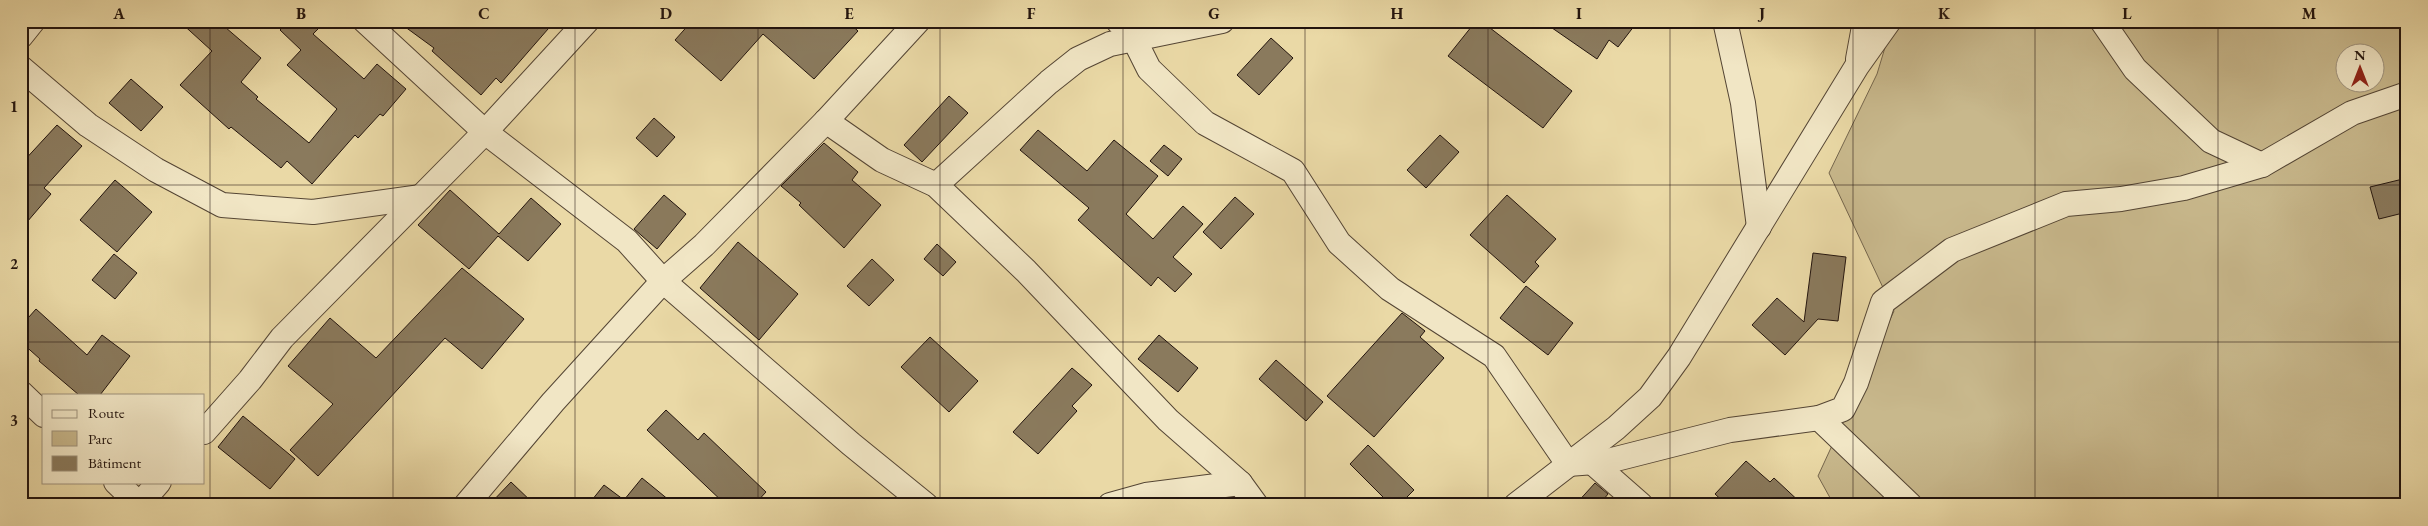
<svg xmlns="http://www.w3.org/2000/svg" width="2428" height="526" viewBox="0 0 2428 526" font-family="'EB Garamond',serif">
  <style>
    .green { fill: #c8b88c; stroke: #75664d; fill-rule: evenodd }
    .building { fill: #8a7a5d; stroke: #22140e }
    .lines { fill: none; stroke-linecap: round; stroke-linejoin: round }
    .minor-casing { stroke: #544534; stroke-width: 26 }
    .minor { stroke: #f1e6c5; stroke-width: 24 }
    .grid { fill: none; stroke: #22140e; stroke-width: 1; stroke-opacity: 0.55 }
    .neatline { fill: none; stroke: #22140e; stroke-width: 2 }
    .grid-label { font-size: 16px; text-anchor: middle; font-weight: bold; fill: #22140e }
  </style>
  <rect width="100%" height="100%" fill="#ead9a6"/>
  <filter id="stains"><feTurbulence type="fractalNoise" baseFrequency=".004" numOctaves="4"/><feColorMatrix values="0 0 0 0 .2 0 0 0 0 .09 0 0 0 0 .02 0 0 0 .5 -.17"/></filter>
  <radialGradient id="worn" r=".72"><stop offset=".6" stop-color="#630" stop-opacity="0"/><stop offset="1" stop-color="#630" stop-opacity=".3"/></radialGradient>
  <path class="green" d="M 1893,21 L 2407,21 L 2407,505 L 1834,505 L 1818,476 L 1894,311 L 1829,173 L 1877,74 ZM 2346,52 L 2376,52 L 2376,82 L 2346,82 Z"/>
  <g class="building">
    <path d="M 179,21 L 218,21 L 261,58 L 241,82 L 258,97 L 256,99 L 309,143 L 337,109 L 287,65 L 301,50 L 280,30 L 289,21 L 326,21 L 313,34 L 364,79 L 377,64 L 406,89 L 383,116 L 380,114 L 358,138 L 355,135 L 312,184 L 287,161 L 281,168 L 231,127 L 229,129 L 180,85 L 212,51 Z"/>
    <path d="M 397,21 L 555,21 L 501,83 L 496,78 L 481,95 L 432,51 L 434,48 Z"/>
    <path d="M 692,21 L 847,21 L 858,31 L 814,79 L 763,34 L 721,81 L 675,40 Z"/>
    <path d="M 1476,21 L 1481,21 L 1572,91 L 1543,128 L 1448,56 Z"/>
    <path d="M 1542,21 L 1638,21 L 1618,47 L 1609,40 L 1597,59 Z"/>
    <path d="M 1271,38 L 1293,58 L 1259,95 L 1237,75 Z"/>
    <path d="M 131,79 L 163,107 L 141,131 L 109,103 Z"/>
    <path d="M 949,96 L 968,113 L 922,162 L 904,145 Z"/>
    <path d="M 654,118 L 675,137 L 657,157 L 636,138 Z"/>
    <path d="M 57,125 L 82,146 L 44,188 L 51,194 L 21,229 L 21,164 Z"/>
    <path d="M 1038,130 L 1087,171 L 1114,140 L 1158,176 L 1126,214 L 1153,239 L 1183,206 L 1203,224 L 1173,257 L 1192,274 L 1175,292 L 1158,277 L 1151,286 L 1078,220 L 1089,208 L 1020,150 Z"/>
    <path d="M 1440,135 L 1459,152 L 1426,188 L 1407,170 Z"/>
    <path d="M 824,143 L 858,172 L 852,180 L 881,205 L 844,248 L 799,205 L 801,203 L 781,186 Z"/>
    <path d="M 1164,145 L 1182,159 L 1168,176 L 1150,161 Z"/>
    <path d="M 2407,178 L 2407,212 L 2379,219 L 2370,187 Z"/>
    <path d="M 115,180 L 152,212 L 117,252 L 80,220 Z"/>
    <path d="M 450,190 L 499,234 L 531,198 L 561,224 L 528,261 L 498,236 L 469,269 L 418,225 Z"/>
    <path d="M 664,195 L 686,214 L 657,249 L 634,229 Z"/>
    <path d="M 1507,195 L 1556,239 L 1535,262 L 1539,266 L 1524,283 L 1470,235 Z"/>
    <path d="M 1235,197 L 1254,214 L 1221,249 L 1203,232 Z"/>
    <path d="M 738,242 L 798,294 L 759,340 L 700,288 Z"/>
    <path d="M 937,244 L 956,262 L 943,276 L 924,259 Z"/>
    <path d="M 1813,253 L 1846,257 L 1838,321 L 1818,319 L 1785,355 L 1752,325 L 1777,298 L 1804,322 Z"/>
    <path d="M 114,254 L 137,273 L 115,299 L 92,280 Z"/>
    <path d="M 872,259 L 894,280 L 869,306 L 847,286 Z"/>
    <path d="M 462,268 L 524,319 L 482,369 L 445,338 L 318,476 L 290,450 L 333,404 L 288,366 L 330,318 L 376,358 Z"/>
    <path d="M 1526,286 L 1573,323 L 1548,355 L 1500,318 Z"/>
    <path d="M 36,309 L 87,355 L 102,335 L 130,356 L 100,395 L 79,395 L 39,361 L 40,359 L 21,342 L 21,326 Z"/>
    <path d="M 1402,313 L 1425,331 L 1420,337 L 1444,358 L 1374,437 L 1327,396 Z"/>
    <path d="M 1159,335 L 1198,368 L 1178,392 L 1138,359 Z"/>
    <path d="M 930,337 L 978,381 L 949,412 L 901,367 Z"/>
    <path d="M 1276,360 L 1323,402 L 1306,421 L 1259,379 Z"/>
    <path d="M 1072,368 L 1092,385 L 1072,406 L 1077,411 L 1038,454 L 1013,432 Z"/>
    <path d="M 666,410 L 698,440 L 704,433 L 766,492 L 754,505 L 726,505 L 647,430 Z"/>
    <path d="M 243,416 L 295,459 L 270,489 L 218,447 Z"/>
    <path d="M 1368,445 L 1414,490 L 1399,505 L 1391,505 L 1350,464 Z"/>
    <path d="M 1746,461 L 1770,482 L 1774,478 L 1803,505 L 1727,505 L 1715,494 Z"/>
    <path d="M 642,478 L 675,505 L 588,505 L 604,485 L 624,500 Z"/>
    <path d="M 511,482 L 535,505 L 489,505 Z"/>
    <path d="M 1595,483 L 1608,494 L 1599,505 L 1575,505 Z"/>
  </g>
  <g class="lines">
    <g class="minor-casing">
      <g id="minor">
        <path d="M 365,21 L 485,132 L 627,241 L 663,281 L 851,444 L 926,505"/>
        <path d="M 1118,21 L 1134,39 L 1149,69 L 1205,123 L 1293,171 L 1339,243 L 1390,289 L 1494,356 L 1568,464 L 1608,461 L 1730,430 L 1819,418 L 1843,409 L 1856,383 L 1883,302 L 1952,250 L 2066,204 L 2121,199 L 2184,188 L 2262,165 L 2352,113 L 2407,94"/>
        <path d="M 1725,21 L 1743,103 L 1759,227"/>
        <path d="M 2102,21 L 2135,69 L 2211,141 L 2262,165"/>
        <path d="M 21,36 L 33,21"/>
        <path d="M 1858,59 L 1865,21"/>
        <path d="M 21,68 L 88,125 L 156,170 L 222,205 L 313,212 L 421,197"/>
        <path d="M 826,121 L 882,160 L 936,185 L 1026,271 L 1168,420 L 1240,483 L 1256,505"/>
        <path d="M 936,185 L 1049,82 L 1078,59 L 1110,44 L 1222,21"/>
        <path d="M 21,393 L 44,415"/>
        <path d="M 1819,418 L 1910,505"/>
        <path d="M 204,432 L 250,380 L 282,338 L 485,132 L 587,21"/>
        <path d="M 1592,462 L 1641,505"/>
        <path d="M 116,482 L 140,505"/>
        <path d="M 139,505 L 159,482"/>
        <path d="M 466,505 L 553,402 L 663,281 L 704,245 L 826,121 L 918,21"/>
        <path d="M 1110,505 L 1146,495 L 1240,483"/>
        <path d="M 1516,505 L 1616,428 L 1650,397 L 1679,357 L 1857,66 L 1889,21"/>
      </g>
    </g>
    <use href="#minor" class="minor"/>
  </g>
  <path class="grid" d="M 210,21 L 210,505M 393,21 L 393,505M 575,21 L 575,505M 758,21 L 758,505M 940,21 L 940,505M 1123,21 L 1123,505M 1305,21 L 1305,505M 1488,21 L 1488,505M 1670,21 L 1670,505M 1853,21 L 1853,505M 2035,21 L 2035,505M 2218,21 L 2218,505M 21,185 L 2407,185M 21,342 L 2407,342"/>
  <rect width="2428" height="526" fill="none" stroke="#ead9a6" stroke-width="55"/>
  <rect x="42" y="394" width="162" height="90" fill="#f1e6c5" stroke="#9e927c"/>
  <rect x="52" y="410" width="25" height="8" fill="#f1e6c5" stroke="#9e927c"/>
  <text x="88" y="418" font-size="15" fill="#22140e">Route</text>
  <rect x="52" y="431" width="25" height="15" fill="#c8b88c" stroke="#9e927c"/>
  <text x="88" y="444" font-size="15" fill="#22140e">Parc</text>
  <rect x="52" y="456" width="25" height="15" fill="#8a7a5d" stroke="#9e927c"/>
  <text x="88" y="468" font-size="15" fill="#22140e">Bâtiment</text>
  <g transform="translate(2360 68)"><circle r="24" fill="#f1e6c5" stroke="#9e927c"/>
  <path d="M0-4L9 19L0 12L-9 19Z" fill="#8f2418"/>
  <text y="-8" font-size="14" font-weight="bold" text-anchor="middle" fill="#22140e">N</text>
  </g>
  <rect x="28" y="28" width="2372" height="470" class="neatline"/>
  <g class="grid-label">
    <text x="119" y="19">A</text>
    <text x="301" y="19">B</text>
    <text x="484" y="19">C</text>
    <text x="666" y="19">D</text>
    <text x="849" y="19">E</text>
    <text x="1031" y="19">F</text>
    <text x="1214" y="19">G</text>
    <text x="1397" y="19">H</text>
    <text x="1579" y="19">I</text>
    <text x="1762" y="19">J</text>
    <text x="1944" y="19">K</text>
    <text x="2127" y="19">L</text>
    <text x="2309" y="19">M</text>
    <text x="14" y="112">1</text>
    <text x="14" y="269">2</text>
    <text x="14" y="426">3</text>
  </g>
  <rect width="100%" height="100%" filter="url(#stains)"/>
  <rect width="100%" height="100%" fill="url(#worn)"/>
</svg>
